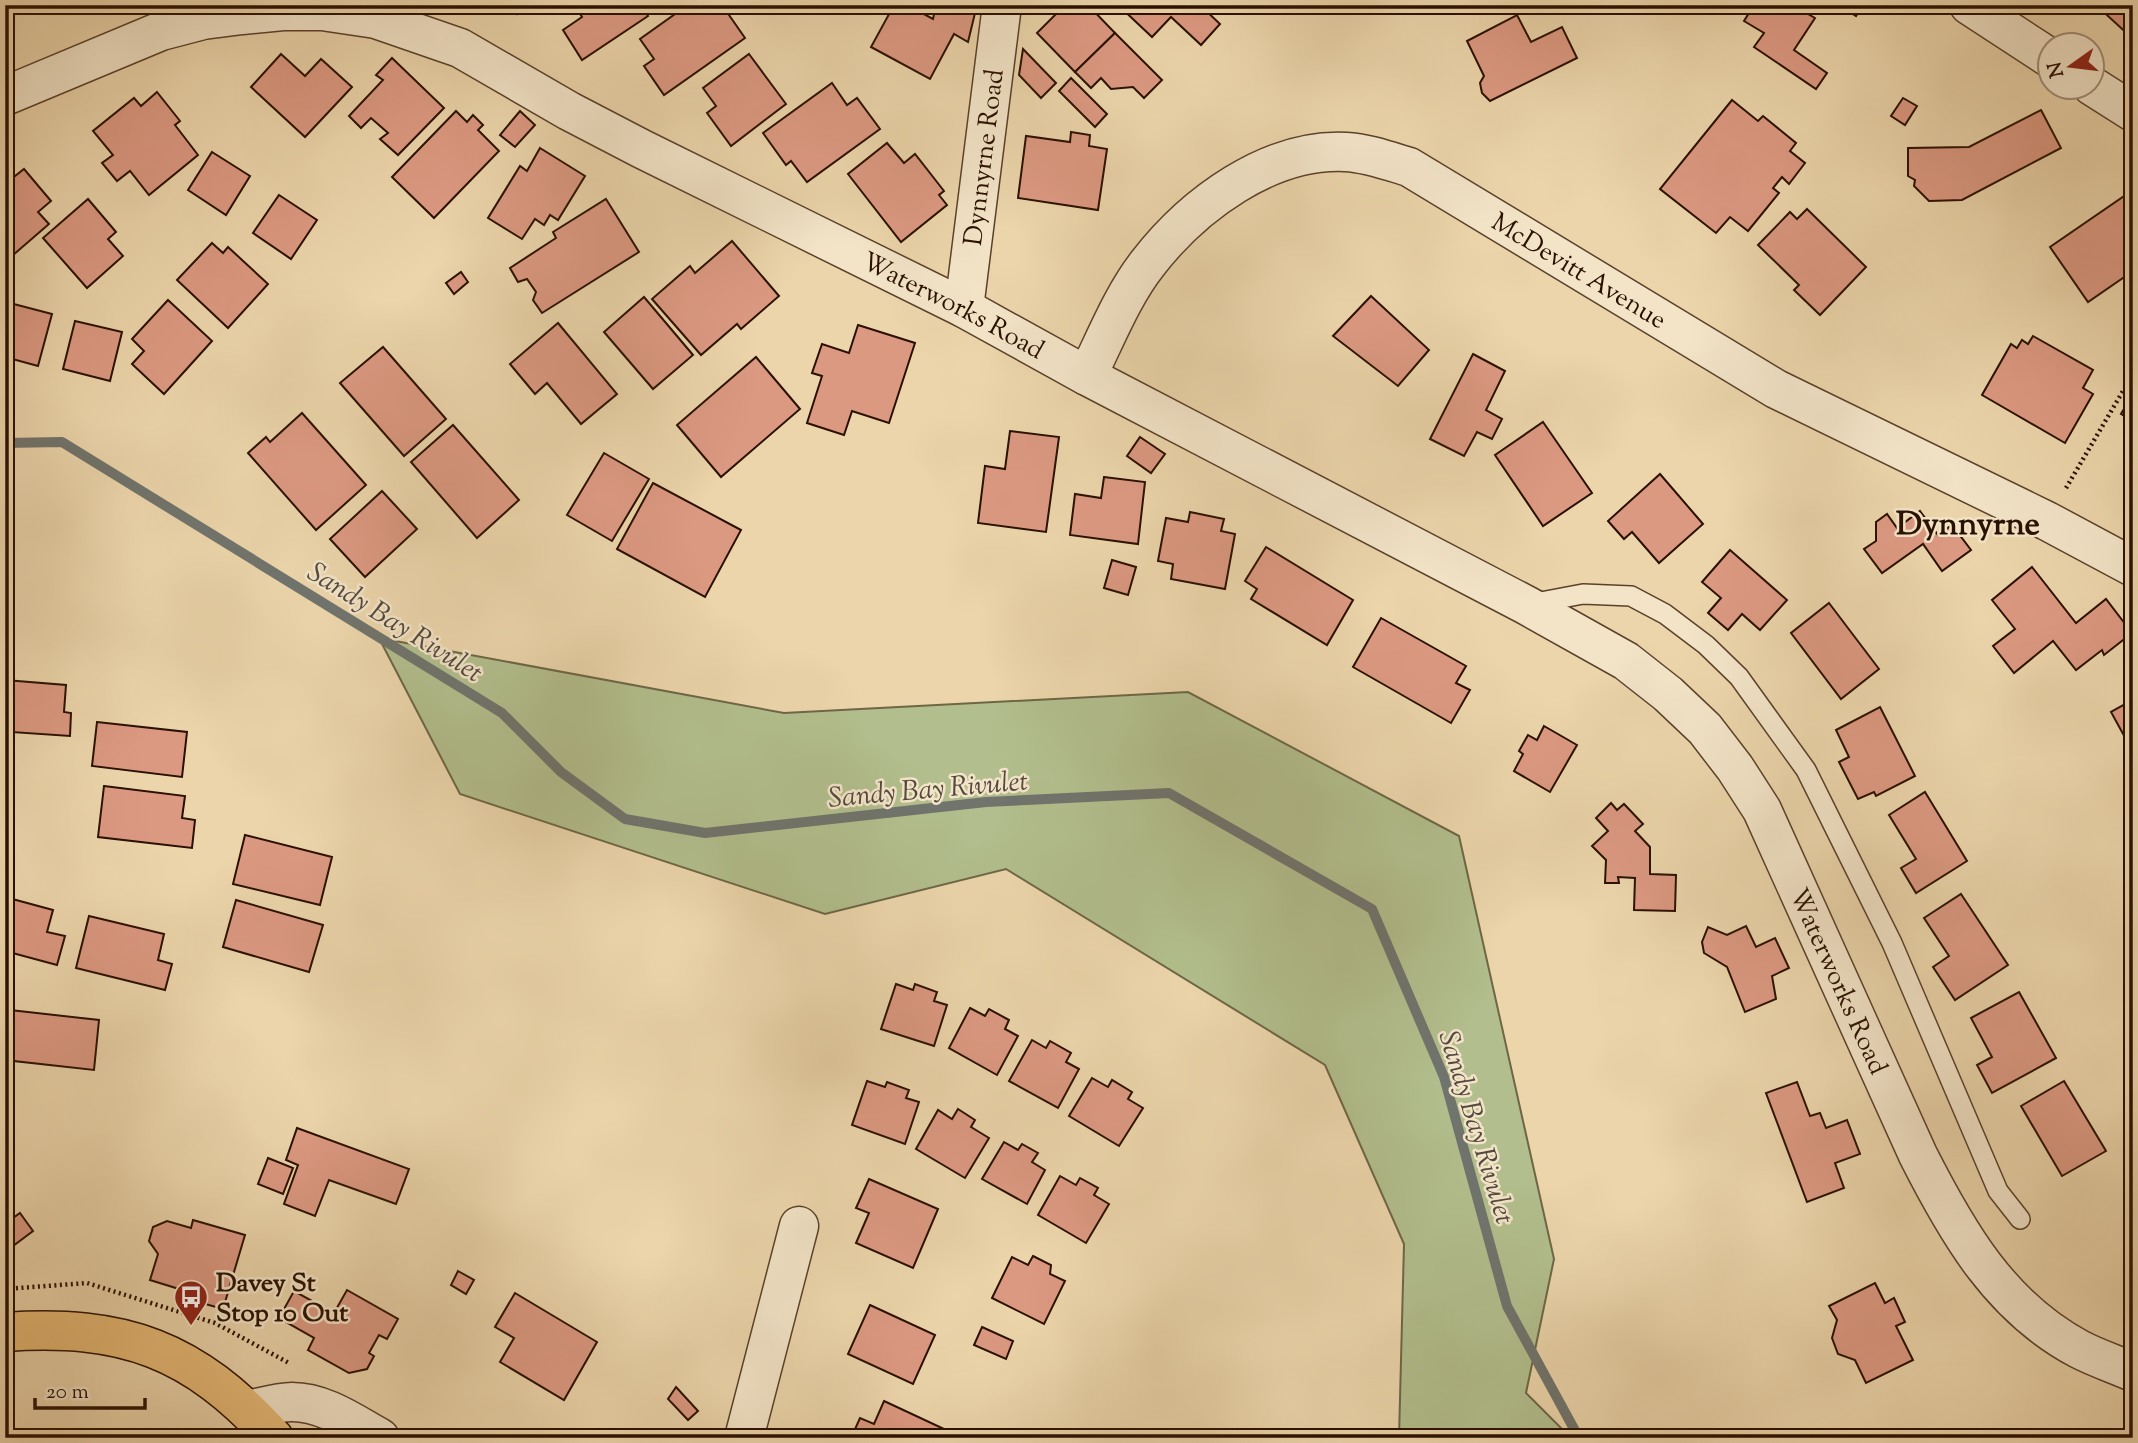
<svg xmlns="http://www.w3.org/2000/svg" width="2138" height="1443" viewBox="0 0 2138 1443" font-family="'Sorts Mill Goudy',serif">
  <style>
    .green { fill: #b2be8d; stroke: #6e6746; stroke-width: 2 }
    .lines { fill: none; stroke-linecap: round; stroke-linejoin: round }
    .stream { stroke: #70746d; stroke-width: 10 }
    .building { fill: #dc9982; stroke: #2a1000; stroke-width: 2 }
    .service-casing { stroke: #5a412b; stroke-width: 22 }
    .minor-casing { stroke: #5a412b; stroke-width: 41 }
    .primary-casing { stroke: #2a1000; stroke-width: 41 }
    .path { stroke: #2a1000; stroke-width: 4.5; stroke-dasharray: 2 3.5; stroke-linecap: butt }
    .service { stroke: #f3e4c8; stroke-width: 19 }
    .minor { stroke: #f3e4c8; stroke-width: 38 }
    .primary { stroke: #e6ba76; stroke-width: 38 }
    .labels { text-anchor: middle; stroke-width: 5; stroke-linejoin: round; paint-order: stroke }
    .street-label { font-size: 26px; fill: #2a1000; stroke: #f3e4c8 }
    .poi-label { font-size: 26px; font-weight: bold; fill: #2a1000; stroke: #f3e4c8; text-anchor: start }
    .water-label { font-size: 28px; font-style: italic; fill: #534a3f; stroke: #f3e4c8 }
    .district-label { font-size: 33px; font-weight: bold; fill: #2a1000; stroke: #f3e4c8 }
  </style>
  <rect width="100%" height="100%" fill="#ecd5ab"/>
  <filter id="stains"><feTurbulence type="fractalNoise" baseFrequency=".00286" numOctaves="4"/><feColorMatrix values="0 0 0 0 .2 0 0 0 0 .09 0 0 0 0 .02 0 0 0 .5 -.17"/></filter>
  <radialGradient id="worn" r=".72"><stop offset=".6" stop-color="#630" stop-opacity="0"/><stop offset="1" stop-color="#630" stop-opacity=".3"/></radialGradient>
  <path class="green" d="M 379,638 L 784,713 L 1188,692 L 1459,836 L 1554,1259 L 1526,1393 L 1571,1438 L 1399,1438 L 1404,1244 L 1325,1065 L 1006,869 L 825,914 L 460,794 Z"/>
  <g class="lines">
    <path class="stream" d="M 5,443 L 62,442 L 502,713 L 561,772 L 625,819 L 705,833 L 986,802 L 1169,793 L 1372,909 L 1444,1077 L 1507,1306 L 1579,1438"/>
  </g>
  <g class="building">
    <path d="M 511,5 L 530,5 L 517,14 Z"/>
    <path d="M 575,5 L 648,5 L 649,7 L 644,10 L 648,16 L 582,60 L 563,30 L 582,17 Z"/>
    <path d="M 699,5 L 722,5 L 745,38 L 664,95 L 644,66 L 654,59 L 640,39 L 685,7 L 689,13 Z"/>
    <path d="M 894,5 L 907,5 L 933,19 L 936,5 L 975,13 L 968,42 L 954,34 L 930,79 L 871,47 Z"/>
    <path d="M 1065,5 L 1088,5 L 1115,33 L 1075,72 L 1037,33 Z"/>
    <path d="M 1118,5 L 1200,5 L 1220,24 L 1201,45 L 1171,17 L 1152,37 Z"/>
    <path d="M 1754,5 L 1814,5 L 1808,14 L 1815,18 L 1794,50 L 1827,73 L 1816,89 L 1754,47 L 1764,33 L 1744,21 Z"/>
    <path d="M 1839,5 L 1863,5 L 1856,16 Z"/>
    <path d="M 2096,5 L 2133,5 L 2133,39 Z"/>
    <path d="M 1517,15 L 1531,42 L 1562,27 L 1577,58 L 1490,101 L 1482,93 L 1480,83 L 1484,76 L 1467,41 Z"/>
    <path d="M 1115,33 L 1162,80 L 1144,98 L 1133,87 L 1111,89 L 1101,78 L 1091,88 L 1075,72 Z"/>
    <path d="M 1023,49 L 1056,83 L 1041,98 L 1019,75 Z"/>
    <path d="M 281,54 L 305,76 L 321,59 L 352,87 L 305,137 L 251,87 Z"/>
    <path d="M 749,54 L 786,104 L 731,146 L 707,113 L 716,106 L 703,88 Z"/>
    <path d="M 392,58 L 444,108 L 398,155 L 380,139 L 388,133 L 371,118 L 361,128 L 349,116 L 383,80 L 376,75 Z"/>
    <path d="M 1071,78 L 1107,114 L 1095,127 L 1059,91 Z"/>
    <path d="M 832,83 L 847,105 L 857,98 L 880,129 L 807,182 L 791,161 L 786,165 L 763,133 Z"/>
    <path d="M 157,92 L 180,121 L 175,125 L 198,155 L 149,195 L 130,171 L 117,181 L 102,163 L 113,155 L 93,131 L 134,98 L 141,106 Z"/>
    <path d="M 1903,98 L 1917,106 L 1905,125 L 1891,116 Z"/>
    <path d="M 1732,100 L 1758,121 L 1763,116 L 1796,143 L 1790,151 L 1805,163 L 1789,184 L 1782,177 L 1773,188 L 1779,193 L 1748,231 L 1730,217 L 1716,233 L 1660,189 Z"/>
    <path d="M 2041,110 L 2061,148 L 1962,200 L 1929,201 L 1914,186 L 1915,180 L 1908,176 L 1908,148 L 1969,147 Z"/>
    <path d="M 456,111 L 467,122 L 473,115 L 483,125 L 478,130 L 499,151 L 434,218 L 392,177 Z"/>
    <path d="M 520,111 L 535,125 L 515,147 L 500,135 Z"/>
    <path d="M 1071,132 L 1090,135 L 1089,146 L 1107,149 L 1098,210 L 1018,198 L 1026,136 L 1070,142 Z"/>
    <path d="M 887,143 L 904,163 L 915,154 L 944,191 L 939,195 L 947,205 L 901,242 L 848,174 Z"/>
    <path d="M 540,148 L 585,176 L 558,220 L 550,215 L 544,225 L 535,219 L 522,239 L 488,218 L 520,166 L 527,171 Z"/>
    <path d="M 212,152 L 250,176 L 226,215 L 188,190 Z"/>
    <path d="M 24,169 L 51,201 L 38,212 L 49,224 L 5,262 L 5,184 Z"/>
    <path d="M 2133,190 L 2133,271 L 2088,302 L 2050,247 Z"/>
    <path d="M 279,195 L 317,220 L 291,259 L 253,233 Z"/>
    <path d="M 88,199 L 116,232 L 108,239 L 123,256 L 87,288 L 43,238 Z"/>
    <path d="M 606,199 L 639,252 L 542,313 L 533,300 L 536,292 L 527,279 L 518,282 L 510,268 L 556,238 L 553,232 Z"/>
    <path d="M 1807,209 L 1866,267 L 1820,315 L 1794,290 L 1799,285 L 1758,245 L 1790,212 L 1797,219 Z"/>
    <path d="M 732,241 L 779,296 L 741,329 L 737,324 L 701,355 L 652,299 L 690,266 L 695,273 Z"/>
    <path d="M 212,243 L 223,253 L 228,247 L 268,284 L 228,328 L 177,280 Z"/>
    <path d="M 461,272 L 468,282 L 454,294 L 446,283 Z"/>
    <path d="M 1371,296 L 1429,350 L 1398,386 L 1333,336 Z"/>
    <path d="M 644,297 L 693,355 L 653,389 L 604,332 Z"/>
    <path d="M 168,300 L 212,341 L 164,394 L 132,364 L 144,351 L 132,339 Z"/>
    <path d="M 6,302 L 52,314 L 38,366 L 5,357 Z"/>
    <path d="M 75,321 L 122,332 L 110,381 L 63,369 Z"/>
    <path d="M 558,323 L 617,394 L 581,424 L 547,383 L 535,394 L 510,364 Z"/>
    <path d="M 858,325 L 915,343 L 889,423 L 852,411 L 844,435 L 807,423 L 822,376 L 812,373 L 822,344 L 849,353 Z"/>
    <path d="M 2033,336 L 2093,370 L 2083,388 L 2093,394 L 2065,443 L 1982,395 L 2011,344 L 2017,348 L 2022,340 L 2028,344 Z"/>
    <path d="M 383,347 L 446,419 L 404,456 L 340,383 Z"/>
    <path d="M 1473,354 L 1505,371 L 1486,410 L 1502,419 L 1492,439 L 1477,432 L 1464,456 L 1430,439 Z"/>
    <path d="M 756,357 L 800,409 L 721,477 L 677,425 Z"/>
    <path d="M 2133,394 L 2133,421 L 2121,414 Z"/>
    <path d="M 302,413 L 366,485 L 316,530 L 248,453 L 266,437 L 270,442 Z"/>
    <path d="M 1543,422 L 1592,493 L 1543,526 L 1495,455 Z"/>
    <path d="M 453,425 L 519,500 L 477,538 L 411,462 Z"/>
    <path d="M 1010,431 L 1059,437 L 1046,532 L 978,523 L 985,466 L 1005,469 Z"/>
    <path d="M 1140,437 L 1165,454 L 1151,473 L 1127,456 Z"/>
    <path d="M 604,453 L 649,479 L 612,541 L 567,515 Z"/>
    <path d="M 1660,474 L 1703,524 L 1659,563 L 1632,532 L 1624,539 L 1608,521 Z"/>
    <path d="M 1104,477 L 1145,482 L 1138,544 L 1070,535 L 1075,494 L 1101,498 Z"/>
    <path d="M 653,483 L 741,530 L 705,597 L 617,549 Z"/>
    <path d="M 382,491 L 417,529 L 365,577 L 330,539 Z"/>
    <path d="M 1920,511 L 1938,535 L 1952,525 L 1971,550 L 1942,571 L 1923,544 L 1882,573 L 1864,549 L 1876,541 L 1876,522 L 1887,514 L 1897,528 Z"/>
    <path d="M 1190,512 L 1224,519 L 1221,531 L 1235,534 L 1225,589 L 1171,579 L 1173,564 L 1158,561 L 1166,518 L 1188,522 Z"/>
    <path d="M 1266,547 L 1353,600 L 1327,645 L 1251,599 L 1257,589 L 1245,581 Z"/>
    <path d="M 1730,550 L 1787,600 L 1760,630 L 1742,614 L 1728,630 L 1708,613 L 1721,598 L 1702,582 Z"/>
    <path d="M 1112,560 L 1136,567 L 1128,595 L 1104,588 Z"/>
    <path d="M 2032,567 L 2076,623 L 2106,599 L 2132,633 L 2104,655 L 2102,650 L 2076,670 L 2053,641 L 2014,673 L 1993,646 L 2015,629 L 1992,600 Z"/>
    <path d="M 1829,603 L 1879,669 L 1841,699 L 1791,633 Z"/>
    <path d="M 1381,618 L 1466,666 L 1456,683 L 1470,690 L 1451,723 L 1353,667 Z"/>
    <path d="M 5,680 L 66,685 L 64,712 L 71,713 L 70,736 L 12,732 L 11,749 L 5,749 Z"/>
    <path d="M 2129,702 L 2133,710 L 2133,752 L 2111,712 Z"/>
    <path d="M 1880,707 L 1915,776 L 1876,796 L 1874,792 L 1858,799 L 1839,762 L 1849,757 L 1836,730 Z"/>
    <path d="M 97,722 L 187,732 L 182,777 L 92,766 Z"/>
    <path d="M 1544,726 L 1577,745 L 1550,792 L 1514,771 L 1523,754 L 1519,751 L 1528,735 L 1537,740 Z"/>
    <path d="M 104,786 L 185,796 L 182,818 L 195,820 L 192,848 L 98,837 Z"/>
    <path d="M 1925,792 L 1967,861 L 1916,893 L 1901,868 L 1916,859 L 1889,815 Z"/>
    <path d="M 1611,803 L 1617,810 L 1624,804 L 1643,824 L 1635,831 L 1650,847 L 1650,874 L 1676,875 L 1675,911 L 1634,910 L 1635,878 L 1618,877 L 1619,883 L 1605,883 L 1606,860 L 1592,846 L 1608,831 L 1596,818 Z"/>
    <path d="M 245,835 L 332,857 L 320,905 L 233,884 Z"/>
    <path d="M 1961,894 L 2008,965 L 1955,1000 L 1933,967 L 1949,956 L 1924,918 Z"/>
    <path d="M 5,897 L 53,910 L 47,932 L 65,936 L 57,965 L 5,951 Z"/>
    <path d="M 236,900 L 323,925 L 309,972 L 223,947 Z"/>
    <path d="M 89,916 L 164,934 L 158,960 L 172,964 L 165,990 L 76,968 Z"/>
    <path d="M 1746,926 L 1756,947 L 1775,938 L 1789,968 L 1772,976 L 1776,999 L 1745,1012 L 1727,967 L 1704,953 L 1702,942 L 1708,927 L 1727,935 Z"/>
    <path d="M 896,984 L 913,990 L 915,984 L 937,992 L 934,1001 L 947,1005 L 934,1046 L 881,1029 Z"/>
    <path d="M 2019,992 L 2056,1058 L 1992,1093 L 1977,1065 L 1992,1057 L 1971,1018 Z"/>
    <path d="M 970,1008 L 985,1016 L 989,1009 L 1009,1020 L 1005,1029 L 1018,1036 L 997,1075 L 949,1048 Z"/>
    <path d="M 10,1010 L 99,1020 L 94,1070 L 5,1060 Z"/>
    <path d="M 1032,1040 L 1046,1048 L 1050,1041 L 1071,1053 L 1066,1062 L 1079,1069 L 1058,1108 L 1009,1081 Z"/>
    <path d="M 1092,1078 L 1108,1087 L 1112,1080 L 1132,1092 L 1128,1099 L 1143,1108 L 1119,1146 L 1069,1116 Z"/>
    <path d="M 867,1081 L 885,1087 L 887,1082 L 909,1090 L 906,1098 L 919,1102 L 905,1144 L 852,1125 Z"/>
    <path d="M 2064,1081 L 2106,1151 L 2062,1176 L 2021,1106 Z"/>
    <path d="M 1797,1082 L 1810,1116 L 1820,1113 L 1826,1128 L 1847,1120 L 1860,1154 L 1835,1163 L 1844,1188 L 1807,1202 L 1766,1093 Z"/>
    <path d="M 958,1109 L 975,1120 L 971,1127 L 989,1138 L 965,1178 L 916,1149 L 938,1110 L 952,1119 Z"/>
    <path d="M 297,1128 L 409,1169 L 396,1204 L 329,1180 L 315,1216 L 284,1204 L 298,1165 L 286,1160 Z"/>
    <path d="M 1004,1142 L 1018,1150 L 1022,1144 L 1038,1153 L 1032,1162 L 1045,1170 L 1027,1204 L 982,1179 Z"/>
    <path d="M 268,1158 L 293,1168 L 283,1194 L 258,1184 Z"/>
    <path d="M 1060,1176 L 1076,1185 L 1080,1178 L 1098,1188 L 1094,1195 L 1109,1204 L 1086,1243 L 1038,1215 Z"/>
    <path d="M 869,1179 L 938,1209 L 913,1268 L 856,1243 L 869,1213 L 856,1208 Z"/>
    <path d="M 20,1213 L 33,1231 L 5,1252 L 5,1222 L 6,1223 Z"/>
    <path d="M 193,1220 L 245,1235 L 223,1309 L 177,1296 L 179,1289 L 150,1280 L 158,1254 L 149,1241 L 153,1227 L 167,1221 L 191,1228 Z"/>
    <path d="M 1033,1256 L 1051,1265 L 1050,1274 L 1065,1281 L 1044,1324 L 992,1298 L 1012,1257 L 1028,1265 Z"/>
    <path d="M 458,1271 L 474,1280 L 466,1294 L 451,1285 Z"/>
    <path d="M 1875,1283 L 1885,1303 L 1894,1298 L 1905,1322 L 1896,1326 L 1913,1360 L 1866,1383 L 1855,1360 L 1838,1354 L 1832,1338 L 1837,1320 L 1829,1306 Z"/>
    <path d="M 347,1290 L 398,1319 L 387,1339 L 379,1335 L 369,1353 L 374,1356 L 367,1369 L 349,1373 L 308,1350 L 314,1338 L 279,1318 L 294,1291 L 334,1313 Z"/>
    <path d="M 515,1293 L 597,1342 L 564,1400 L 500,1362 L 514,1338 L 495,1327 Z"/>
    <path d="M 870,1305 L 935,1335 L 913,1384 L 848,1354 Z"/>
    <path d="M 982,1327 L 1013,1341 L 1006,1359 L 974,1345 Z"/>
    <path d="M 676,1387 L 698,1411 L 688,1420 L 668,1399 Z"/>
    <path d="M 884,1401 L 957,1435 L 956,1438 L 851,1438 L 860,1418 L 874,1424 Z"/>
  </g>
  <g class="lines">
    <g class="service-casing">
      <path id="service" d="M 1530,604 L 1583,594 L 1631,596 L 1665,614 L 1706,645 L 1739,677 L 1806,770 L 1892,943 L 1998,1191 L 2020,1219"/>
    </g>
    <g class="minor-casing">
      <g id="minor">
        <path d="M 1969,5 L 2050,58"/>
        <path d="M 2092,86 L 2133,112"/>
        <path id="s1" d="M 5,96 L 161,31 L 203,20 L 242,15 L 283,11 L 322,11 L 376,19 L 460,48 L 569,111 L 642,149 L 964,308 L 1087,376 L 1526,605 L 1626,661 L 1668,694 L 1705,729 L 1735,768 L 1762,810 L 1918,1155 C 1957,1232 2000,1307 2079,1349 C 2096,1358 2115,1364 2133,1372"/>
        <path id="s2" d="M 964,308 L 1002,5"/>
        <path id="s3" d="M 1087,376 C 1106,338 1122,296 1148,263 C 1193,205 1269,148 1346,152 C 1367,153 1389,161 1409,167 L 1776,389 L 2047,521 L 2133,567"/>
        <path d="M 248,1410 C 262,1407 278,1402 292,1402 C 324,1402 353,1423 380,1438"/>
        <path d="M 744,1438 L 799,1226"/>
      </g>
    </g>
    <g class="primary-casing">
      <path id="primary" d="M 5,1332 C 124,1324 193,1349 274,1438"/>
    </g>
    <g class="path">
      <path d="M 2066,488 L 2133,374"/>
      <path d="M 5,1289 L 87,1283 L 215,1323 L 289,1363"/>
      <path d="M 416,1433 L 425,1438"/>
    </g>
    <use href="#service" class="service"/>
    <use href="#minor" class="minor"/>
    <use href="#primary" class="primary"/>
  </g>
  <defs>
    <g id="bus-pin" transform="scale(1.75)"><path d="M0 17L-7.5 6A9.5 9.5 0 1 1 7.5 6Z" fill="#8f2418" stroke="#f3e4c8"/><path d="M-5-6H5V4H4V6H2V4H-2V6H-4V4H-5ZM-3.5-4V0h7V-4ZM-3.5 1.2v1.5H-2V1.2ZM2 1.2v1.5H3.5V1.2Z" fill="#fff"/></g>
  </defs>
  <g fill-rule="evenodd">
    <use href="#bus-pin" x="191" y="1297"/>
  </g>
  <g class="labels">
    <g class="street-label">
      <text dy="9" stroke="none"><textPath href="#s2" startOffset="152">Dynnyrne Road</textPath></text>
      <text dy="9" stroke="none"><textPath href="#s3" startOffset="628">McDevitt Avenue</textPath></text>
      <text dy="9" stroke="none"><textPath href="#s1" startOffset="1032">Waterworks Road</textPath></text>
      <text dy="9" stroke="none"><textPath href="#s1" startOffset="2184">Waterworks Road</textPath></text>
    </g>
    <g class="poi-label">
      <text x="216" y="1291">Davey St<tspan x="216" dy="30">Stop 10 Out</tspan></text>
    </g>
    <g class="water-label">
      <text transform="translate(396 621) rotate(32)" y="10">Sandy Bay Rivulet</text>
      <text transform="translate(928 788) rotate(-5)" y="10">Sandy Bay Rivulet</text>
      <text transform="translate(1478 1127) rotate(73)" y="10">Sandy Bay Rivulet</text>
    </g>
    <g class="district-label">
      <text x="1968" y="534">Dynnyrne</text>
    </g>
  </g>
  <rect width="2138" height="1443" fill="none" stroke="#ecd5ab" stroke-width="28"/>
  <rect x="7" y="7" width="2124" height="1429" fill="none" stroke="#2a1000" stroke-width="3.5"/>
  <rect x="14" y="14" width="2110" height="1415" fill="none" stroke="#2a1000" stroke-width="2"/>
  <g transform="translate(2071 66) rotate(256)"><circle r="33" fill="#f3e4c8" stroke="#a38f78" stroke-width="2"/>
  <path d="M0-5L12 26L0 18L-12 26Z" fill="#8f2418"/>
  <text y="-10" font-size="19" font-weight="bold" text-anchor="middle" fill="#2a1000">N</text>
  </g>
  <path d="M35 1398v10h110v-10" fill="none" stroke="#2a1000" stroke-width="3.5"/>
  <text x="46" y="1398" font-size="21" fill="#2a1000" stroke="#f3e4c8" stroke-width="5" paint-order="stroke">20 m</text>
  <rect width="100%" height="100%" filter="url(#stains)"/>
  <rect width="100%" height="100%" fill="url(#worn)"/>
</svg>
